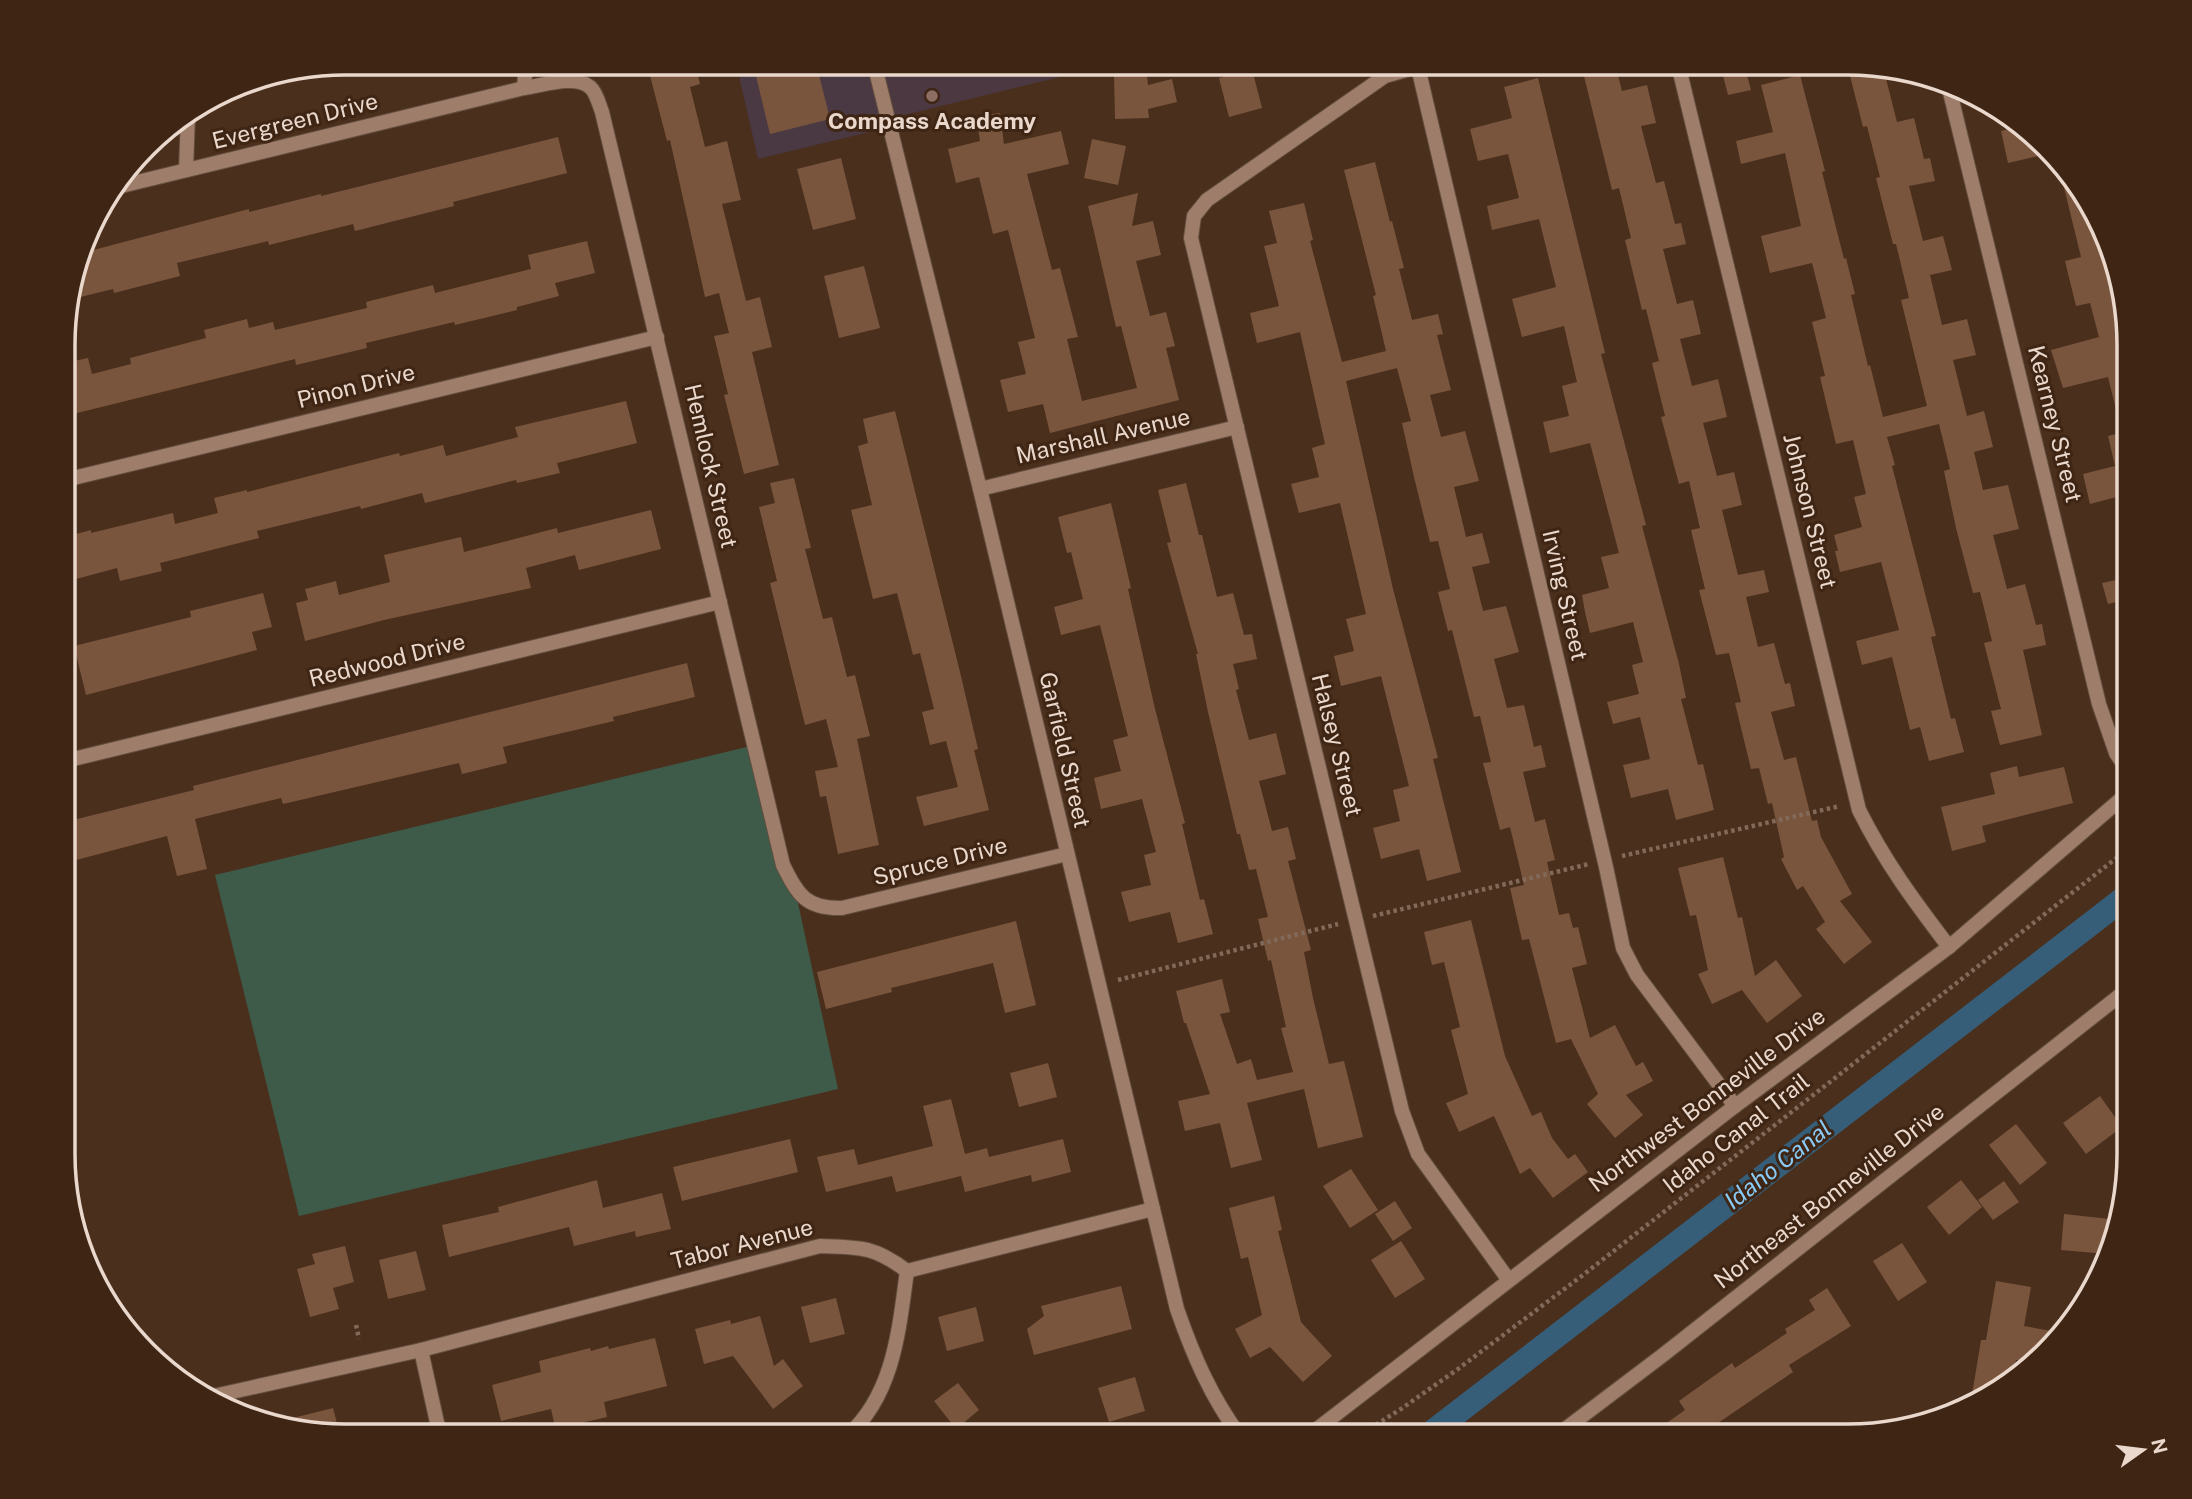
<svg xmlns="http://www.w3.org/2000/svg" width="2192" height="1499" viewBox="0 0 2192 1499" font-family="'Public Sans',sans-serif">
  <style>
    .commercial { fill: #4a3843 }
    .education { fill: #4b3841 }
    .green { fill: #3e5b4a }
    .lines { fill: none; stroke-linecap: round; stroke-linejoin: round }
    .canal { stroke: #375e78; stroke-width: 24 }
    .building { fill: #7a553d }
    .minor-casing { stroke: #634d3d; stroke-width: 16 }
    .tertiary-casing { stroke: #634d3d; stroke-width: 16 }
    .path { stroke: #826a5b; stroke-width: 4.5; stroke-dasharray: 3.5 3.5; stroke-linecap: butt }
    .minor { stroke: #9e7e6a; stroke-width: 14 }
    .tertiary { stroke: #9e7e6a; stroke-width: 14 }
    .education-dot { fill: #8d6e63; stroke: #3f2513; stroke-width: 2.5 }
    .labels { text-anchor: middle; stroke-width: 6; stroke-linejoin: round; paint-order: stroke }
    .street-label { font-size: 23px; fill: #ead8cd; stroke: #3f2513 }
    .poi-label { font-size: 23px; font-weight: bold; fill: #ead8cd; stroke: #3f2513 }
    .water-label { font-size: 24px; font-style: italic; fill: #89caf7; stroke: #3f2513 }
    .rim { fill: none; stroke: #ead8cd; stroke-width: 3.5 }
  </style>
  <rect width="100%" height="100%" fill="#4a2f1d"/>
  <path class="commercial" d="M 736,63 L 875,63 L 890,127 L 758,159 Z"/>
  <path class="education" d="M 874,63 L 1118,63 L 888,119 Z"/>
  <path class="green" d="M 755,745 L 795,889 L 838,1089 L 299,1216 L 215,875 Z"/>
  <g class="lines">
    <path class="canal" d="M 1427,1436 L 2128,895"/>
  </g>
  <g class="building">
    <path d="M 669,63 L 695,63 L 700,84 L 690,87 L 705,147 L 727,141 L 741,200 L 722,204 L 746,301 L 760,297 L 772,347 L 752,352 L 779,465 L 744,474 L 724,395 L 728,394 L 714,336 L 729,333 L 719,293 L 705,297 L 670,140 L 667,141 L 648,68 Z"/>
    <path d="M 791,63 L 816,63 L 830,119 L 770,134 L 755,72 Z"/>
    <path d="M 1598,63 L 1615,63 L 1622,91 L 1647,85 L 1656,123 L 1641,126 L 1656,183 L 1664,181 L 1675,224 L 1681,223 L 1686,244 L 1663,249 L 1677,304 L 1693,300 L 1701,334 L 1680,339 L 1692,386 L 1718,379 L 1727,417 L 1703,423 L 1717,476 L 1734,472 L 1742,505 L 1722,510 L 1738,575 L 1764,570 L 1769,592 L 1746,597 L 1758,647 L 1774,643 L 1785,684 L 1790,683 L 1795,706 L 1771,712 L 1784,760 L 1796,757 L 1812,821 L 1817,820 L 1821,837 L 1852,894 L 1840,901 L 1872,942 L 1844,964 L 1816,929 L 1825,922 L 1803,886 L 1797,890 L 1781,859 L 1784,857 L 1772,803 L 1768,804 L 1759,768 L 1751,769 L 1735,703 L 1741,702 L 1729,653 L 1716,655 L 1699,590 L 1705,589 L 1691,530 L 1700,528 L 1689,481 L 1679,484 L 1661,417 L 1665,416 L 1652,363 L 1659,361 L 1646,309 L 1642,310 L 1625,240 L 1631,238 L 1619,188 L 1612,190 L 1582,68 Z"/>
    <path d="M 1720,64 L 1744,64 L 1751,90 L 1728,95 Z"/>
    <path d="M 1847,64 L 1865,64 L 1883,67 L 1897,122 L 1914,118 L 1924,159 L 1930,158 L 1935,181 L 1909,186 L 1923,241 L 1943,236 L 1952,270 L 1930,275 L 1942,325 L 1967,319 L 1976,355 L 1953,360 L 1967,416 L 1984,411 L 1993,447 L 1974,452 L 1983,490 L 2008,485 L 2019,529 L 1993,535 L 2007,589 L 2025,584 L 2036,625 L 2042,624 L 2046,645 L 2023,650 L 2042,735 L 2000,745 L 1991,711 L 2001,709 L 1984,643 L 1992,641 L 1980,592 L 1973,593 L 1956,528 L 1944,471 L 1950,469 L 1939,424 L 1887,437 L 1895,465 L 1892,466 L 1936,636 L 1931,637 L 1951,719 L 1955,718 L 1964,752 L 1929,761 L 1920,727 L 1910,730 L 1892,657 L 1862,665 L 1856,641 L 1899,630 L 1881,562 L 1840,572 L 1835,551 L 1838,551 L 1834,535 L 1862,527 L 1854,497 L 1866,494 L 1853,440 L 1836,444 L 1820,377 L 1825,376 L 1812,322 L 1826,318 L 1812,263 L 1770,273 L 1761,236 L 1801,226 L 1785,153 L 1741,164 L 1736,141 L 1773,132 L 1761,85 L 1800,75 L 1825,171 L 1822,172 L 1844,259 L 1846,258 L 1855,294 L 1851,295 L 1868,366 L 1870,365 L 1883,417 L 1927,406 L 1901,300 L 1909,298 L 1896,244 L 1893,244 L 1876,178 L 1880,177 L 1867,126 L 1863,127 Z"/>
    <path d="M 1252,69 L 1262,108 L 1229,117 L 1219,78 Z"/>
    <path d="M 1147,75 L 1148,85 L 1172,79 L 1177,102 L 1148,109 L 1149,118 L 1115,119 L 1114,76 Z"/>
    <path d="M 1538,78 L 1605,353 L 1601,354 L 1646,525 L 1642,526 L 1679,664 L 1686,698 L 1681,699 L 1698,765 L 1703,764 L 1714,810 L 1676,820 L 1668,789 L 1631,798 L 1623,765 L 1650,759 L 1640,717 L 1613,724 L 1607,702 L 1639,694 L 1632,665 L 1643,662 L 1633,622 L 1590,633 L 1585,612 L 1582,595 L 1609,588 L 1601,557 L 1619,553 L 1590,443 L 1550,453 L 1543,422 L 1569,416 L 1562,386 L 1577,382 L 1564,326 L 1522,337 L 1512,299 L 1556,287 L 1539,219 L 1492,230 L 1487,206 L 1519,198 L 1508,154 L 1478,161 L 1470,129 L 1512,118 L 1504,87 Z"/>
    <path d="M 1000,113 L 1004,144 L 1061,131 L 1069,164 L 1027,174 L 1052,270 L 1060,268 L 1078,337 L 1067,339 L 1082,401 L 1137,388 L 1121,326 L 1116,327 L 1088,206 L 1138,193 L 1132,226 L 1153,221 L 1161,255 L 1136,261 L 1150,316 L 1166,312 L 1175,346 L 1166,348 L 1179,400 L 1050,433 L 1043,404 L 1008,412 L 1000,380 L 1026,374 L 1018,342 L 1035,338 L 1008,230 L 993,234 L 979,177 L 956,183 L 948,149 L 980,141 L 976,116 Z"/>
    <path d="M 2023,126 L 2047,154 L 2008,163 L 2001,131 Z"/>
    <path d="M 558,137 L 567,173 L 453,202 L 454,206 L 355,231 L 353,224 L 269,245 L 268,241 L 177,263 L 180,276 L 114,293 L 113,289 L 68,300 L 82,253 L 249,209 L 249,212 L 321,194 L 321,196 Z"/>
    <path d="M 1092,139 L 1126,146 L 1118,185 L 1084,178 Z"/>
    <path d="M 841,158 L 856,219 L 813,230 L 797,169 Z"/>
    <path d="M 1375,162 L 1390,222 L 1392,221 L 1404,268 L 1399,269 L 1412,320 L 1438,314 L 1443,334 L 1437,335 L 1451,390 L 1430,395 L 1441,437 L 1465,431 L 1479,481 L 1454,487 L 1466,537 L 1482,533 L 1490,563 L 1472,567 L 1483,611 L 1506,606 L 1519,652 L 1494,659 L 1507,708 L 1524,705 L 1534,747 L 1541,745 L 1546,767 L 1523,772 L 1535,822 L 1545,819 L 1555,860 L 1547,862 L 1559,915 L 1569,913 L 1573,928 L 1578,927 L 1587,964 L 1572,968 L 1590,1038 L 1615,1025 L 1636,1066 L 1643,1062 L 1653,1081 L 1626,1095 L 1643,1115 L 1615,1138 L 1587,1104 L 1598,1094 L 1571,1039 L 1556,1043 L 1529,939 L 1522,940 L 1510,888 L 1524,885 L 1510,827 L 1500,830 L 1483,763 L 1491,762 L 1480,716 L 1474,717 L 1452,630 L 1448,631 L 1438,592 L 1450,589 L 1438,541 L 1430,542 L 1414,477 L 1402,423 L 1411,421 L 1397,368 L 1346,381 L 1393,589 L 1438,758 L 1433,759 L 1461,872 L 1427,881 L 1419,849 L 1381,859 L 1373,828 L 1400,821 L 1393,790 L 1409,786 L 1381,676 L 1341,686 L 1334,656 L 1354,651 L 1346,619 L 1366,614 L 1340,503 L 1299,513 L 1291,484 L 1319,477 L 1312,448 L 1325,444 L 1300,332 L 1257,343 L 1250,313 L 1279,306 L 1264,246 L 1277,243 L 1269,211 L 1304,203 L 1313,240 L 1310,241 L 1342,362 L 1386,351 L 1373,296 L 1376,295 L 1344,170 Z"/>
    <path d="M 2059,167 L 2091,204 L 2128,327 L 2128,430 L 2121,430 L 2108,377 L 2063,388 L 2051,350 L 2099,337 L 2090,303 L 2076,306 L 2065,261 L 2081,257 Z"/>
    <path d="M 587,241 L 595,273 L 555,283 L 559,296 L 517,307 L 517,310 L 455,325 L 454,322 L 366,343 L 367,348 L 296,365 L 295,359 L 65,416 L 65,363 L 88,358 L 92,374 L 131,364 L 130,358 L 206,338 L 204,330 L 247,319 L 249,328 L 273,322 L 275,330 L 367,308 L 366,302 L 433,285 L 435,293 L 531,269 L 528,255 Z"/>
    <path d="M 864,266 L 880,328 L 839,338 L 824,276 Z"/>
    <path d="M 626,401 L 637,443 L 557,463 L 560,473 L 517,483 L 516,480 L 425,503 L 422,493 L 361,509 L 360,506 L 257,531 L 259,538 L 160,563 L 162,571 L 120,581 L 117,568 L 65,582 L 65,537 L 91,530 L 91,533 L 173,513 L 175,524 L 218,513 L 214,498 L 247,490 L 247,492 L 399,453 L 400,456 L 443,445 L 446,456 L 518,437 L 515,427 Z"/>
    <path d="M 895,411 L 960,672 L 978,749 L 974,750 L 989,810 L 924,826 L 916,797 L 958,787 L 946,741 L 930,745 L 922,712 L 934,709 L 920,653 L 913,655 L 897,593 L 873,599 L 851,510 L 872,505 L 858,446 L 868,443 L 863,419 Z"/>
    <path d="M 2128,431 L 2128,494 L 2090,504 L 2083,474 L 2115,466 L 2108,436 Z"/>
    <path d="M 794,478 L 811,548 L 805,549 L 823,619 L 832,617 L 847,677 L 855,675 L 870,736 L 857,739 L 879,845 L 838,854 L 826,796 L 820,797 L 815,771 L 838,767 L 826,719 L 805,725 L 770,583 L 777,581 L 759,507 L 775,503 L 770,483 Z"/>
    <path d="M 1186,483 L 1199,535 L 1202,535 L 1217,597 L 1233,593 L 1244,635 L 1252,634 L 1257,659 L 1233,664 L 1239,689 L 1236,690 L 1249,740 L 1276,733 L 1286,774 L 1259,781 L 1272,831 L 1288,827 L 1296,859 L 1288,861 L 1311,950 L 1304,952 L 1313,998 L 1329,1064 L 1344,1061 L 1363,1137 L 1318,1148 L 1304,1089 L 1247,1103 L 1262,1160 L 1231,1168 L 1220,1123 L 1185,1131 L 1178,1101 L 1210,1094 L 1186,1023 L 1184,1023 L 1176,991 L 1222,979 L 1230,1012 L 1220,1014 L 1237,1064 L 1251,1059 L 1257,1080 L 1293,1072 L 1281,1028 L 1286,1027 L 1271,960 L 1268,961 L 1258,919 L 1268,917 L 1256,869 L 1249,870 L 1240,834 L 1237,834 L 1208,712 L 1196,654 L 1198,654 L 1167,543 L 1171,542 L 1158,490 Z"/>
    <path d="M 1111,503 L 1131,588 L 1128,589 L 1155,709 L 1185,823 L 1182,824 L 1200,900 L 1204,899 L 1213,934 L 1178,943 L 1170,912 L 1129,922 L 1121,892 L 1151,885 L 1144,855 L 1156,852 L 1142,799 L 1101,809 L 1094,778 L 1121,771 L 1113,740 L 1128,736 L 1100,625 L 1061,635 L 1054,607 L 1083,599 L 1071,552 L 1067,553 L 1058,517 Z"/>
    <path d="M 651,510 L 661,549 L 579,570 L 575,555 L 526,568 L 531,588 L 384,620 L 305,641 L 296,603 L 308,600 L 305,589 L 336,581 L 339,595 L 390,582 L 384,555 L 461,537 L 464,552 L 557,528 L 558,533 Z"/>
    <path d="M 2125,578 L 2128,599 L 2108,604 L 2102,583 Z"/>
    <path d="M 263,593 L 272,627 L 252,632 L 257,650 L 86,695 L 74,646 L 191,617 L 190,611 Z"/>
    <path d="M 687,663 L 695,697 L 613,717 L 614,721 L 503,747 L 507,763 L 462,774 L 459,763 L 283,804 L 281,798 L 195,819 L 207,869 L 177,876 L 167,836 L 65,863 L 65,822 L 194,790 L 193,786 Z"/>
    <path d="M 2017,766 L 2019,777 L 2064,767 L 2073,803 L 1982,826 L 1986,842 L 1952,851 L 1941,807 L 1995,794 L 1990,773 Z"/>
    <path d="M 1723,857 L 1738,918 L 1742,917 L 1755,976 L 1776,960 L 1802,996 L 1767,1023 L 1742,990 L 1712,1004 L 1698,974 L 1708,970 L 1696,915 L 1690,916 L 1678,868 Z"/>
    <path d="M 1471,920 L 1505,1056 L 1532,1116 L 1541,1112 L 1552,1138 L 1568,1159 L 1575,1154 L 1588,1172 L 1553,1198 L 1530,1168 L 1520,1174 L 1494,1116 L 1459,1132 L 1446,1103 L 1468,1094 L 1451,1030 L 1460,1027 L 1444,962 L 1432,965 L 1424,932 Z"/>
    <path d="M 1016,921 L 1036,1005 L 1005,1013 L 993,963 L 891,988 L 892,992 L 826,1009 L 817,972 Z"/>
    <path d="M 1048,1063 L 1057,1097 L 1019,1107 L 1010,1073 Z"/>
    <path d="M 2100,1096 L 2122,1127 L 2086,1154 L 2063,1123 Z"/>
    <path d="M 951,1099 L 965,1154 L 987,1148 L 989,1157 L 1063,1139 L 1071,1172 L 1032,1182 L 1031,1175 L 965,1192 L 961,1176 L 896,1192 L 892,1176 L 826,1192 L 817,1157 L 854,1149 L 858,1165 L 933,1146 L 923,1106 Z"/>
    <path d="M 2016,1124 L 2047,1163 L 2020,1185 L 1989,1145 Z"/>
    <path d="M 790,1139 L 798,1172 L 682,1201 L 673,1167 Z"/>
    <path d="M 1351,1169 L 1378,1210 L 1350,1228 L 1323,1186 Z"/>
    <path d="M 597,1180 L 603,1208 L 662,1193 L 671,1229 L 636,1237 L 635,1231 L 574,1246 L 569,1227 L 449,1257 L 442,1225 L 499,1212 L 498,1207 Z"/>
    <path d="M 1961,1180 L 1982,1207 L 1949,1235 L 1927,1207 Z"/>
    <path d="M 2004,1181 L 2019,1202 L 1993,1220 L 1978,1200 Z"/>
    <path d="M 1274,1196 L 1282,1230 L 1278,1231 L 1301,1322 L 1332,1356 L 1303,1382 L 1270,1347 L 1250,1358 L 1235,1329 L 1262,1315 L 1248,1257 L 1241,1259 L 1229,1208 Z"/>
    <path d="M 1395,1201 L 1412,1228 L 1393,1241 L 1375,1214 Z"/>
    <path d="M 2064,1214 L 2110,1219 L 2107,1254 L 2061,1250 Z"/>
    <path d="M 1401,1241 L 1425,1279 L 1395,1298 L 1371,1260 Z"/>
    <path d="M 1902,1243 L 1927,1282 L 1898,1301 L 1873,1261 Z"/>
    <path d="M 345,1246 L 354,1282 L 333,1288 L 339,1309 L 310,1317 L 297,1269 L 315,1264 L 312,1254 Z"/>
    <path d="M 416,1251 L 426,1290 L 388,1299 L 379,1260 Z"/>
    <path d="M 1996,1281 L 2031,1287 L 2024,1326 L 2051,1331 L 2049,1343 L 2026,1362 L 2016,1360 L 2014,1373 L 1970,1407 L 1981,1340 L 1986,1340 Z"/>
    <path d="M 1121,1286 L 1132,1329 L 1034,1355 L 1027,1329 L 1044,1316 L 1041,1306 Z"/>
    <path d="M 1827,1288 L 1851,1326 L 1789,1365 L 1793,1372 L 1718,1423 L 1721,1426 L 1707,1436 L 1648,1436 L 1685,1410 L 1679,1401 L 1732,1363 L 1735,1368 L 1787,1333 L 1785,1329 L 1815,1310 L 1809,1300 Z"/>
    <path d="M 836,1298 L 845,1334 L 810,1343 L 801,1307 Z"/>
    <path d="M 976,1307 L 984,1341 L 947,1351 L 938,1317 Z"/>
    <path d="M 760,1316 L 774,1366 L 783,1359 L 803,1386 L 773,1409 L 733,1356 L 704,1364 L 695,1329 L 730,1320 L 731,1324 Z"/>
    <path d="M 655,1338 L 667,1386 L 604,1402 L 607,1417 L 577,1424 L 579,1432 L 565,1436 L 557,1436 L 551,1409 L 501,1421 L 492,1385 L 541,1372 L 539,1361 L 590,1348 L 591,1351 L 608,1346 L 609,1349 Z"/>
    <path d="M 1135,1377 L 1145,1411 L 1109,1422 L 1098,1388 Z"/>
    <path d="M 958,1383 L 979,1410 L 956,1429 L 934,1401 Z"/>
    <path d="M 333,1408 L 340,1435 L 327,1435 L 269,1424 Z"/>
  </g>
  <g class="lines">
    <g class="minor-casing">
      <g id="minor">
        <path d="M 1417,63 L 1606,867 L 1623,948 L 1637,975 L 1735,1106"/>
        <path d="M 1431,63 L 1385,76 L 1207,200 L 1194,216 L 1191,238 L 1402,1111 L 1418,1154 L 1508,1279"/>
        <path d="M 1678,64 L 1859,810 C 1885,862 1914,901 1949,947"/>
        <path d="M 1948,84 L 2099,704 L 2116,753 L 2128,771"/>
        <path d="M 524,88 L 526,63"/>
        <path d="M 186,170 L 188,115"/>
        <path d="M 117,187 L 524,88 C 542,86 574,74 590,87 C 596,92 599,104 602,112 L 783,865 C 798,895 806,909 842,908 L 1067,854"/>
        <path d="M 65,480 L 657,337"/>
        <path d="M 980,489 L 1237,427"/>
        <path d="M 65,761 L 720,602"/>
        <path d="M 421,1350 L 438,1427"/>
        <path d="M 209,1397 L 421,1350 L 820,1246 C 859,1247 874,1246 907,1271 L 1153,1209"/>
        <path d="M 847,1436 C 894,1395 899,1329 907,1271"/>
        <path d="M 1308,1436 L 1735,1106 L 1949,947 L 2128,793"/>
        <path d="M 1556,1436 L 1663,1355 L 2128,989"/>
      </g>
    </g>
    <g class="tertiary-casing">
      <path id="tertiary" d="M 874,63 L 980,489 L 1177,1309 C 1193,1355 1211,1397 1240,1436"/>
    </g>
    <g class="path">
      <path d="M 1622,856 L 1840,806"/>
      <path d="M 1373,916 L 1589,864"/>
      <path d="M 1118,980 L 1338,924"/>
      <path d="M 356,1325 L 359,1339"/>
      <path d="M 1358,1436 L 1401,1409 L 1458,1369 L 1583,1275 L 2128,849"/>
    </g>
    <use href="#minor" class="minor"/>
    <use href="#tertiary" class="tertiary"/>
  </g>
  <circle class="education-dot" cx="932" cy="96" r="7"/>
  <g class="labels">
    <g class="street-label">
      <text transform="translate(295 121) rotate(-14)" y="8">Evergreen Drive</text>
      <text transform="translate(356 386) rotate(-14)" y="8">Pinon Drive</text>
      <text transform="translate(2055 424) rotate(76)" y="8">Kearney Street</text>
      <text transform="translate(1103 436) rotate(-13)" y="8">Marshall Avenue</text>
      <text transform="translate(711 466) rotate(77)" y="8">Hemlock Street</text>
      <text transform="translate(1810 511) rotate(76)" y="8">Johnson Street</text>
      <text transform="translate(1565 595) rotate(77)" y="8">Irving Street</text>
      <text transform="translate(387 660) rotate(-14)" y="8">Redwood Drive</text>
      <text transform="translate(1337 745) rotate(76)" y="8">Halsey Street</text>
      <text transform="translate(1065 750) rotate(77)" y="8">Garfield Street</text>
      <text transform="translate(940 861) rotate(-14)" y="8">Spruce Drive</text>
      <text transform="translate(1707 1100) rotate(-37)" y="8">Northwest Bonneville Drive</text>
      <text transform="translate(1736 1133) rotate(-38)" y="8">Idaho Canal Trail</text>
      <text transform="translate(1829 1196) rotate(-38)" y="8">Northeast Bonneville Drive</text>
      <text transform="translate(742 1244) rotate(-14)" y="8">Tabor Avenue</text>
    </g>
    <g class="poi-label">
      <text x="932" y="129">Compass Academy</text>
    </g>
    <g class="water-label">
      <text transform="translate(1778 1165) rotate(-38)" y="8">Idaho Canal</text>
    </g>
  </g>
  <path d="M0 0H2192V1499H0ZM345 75H1847A270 270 0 0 1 2117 345V1154A270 270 0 0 1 1847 1424H345A270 270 0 0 1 75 1154V345A270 270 0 0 1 345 75Z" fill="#3f2513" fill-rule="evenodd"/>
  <path class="rim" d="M345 75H1847A270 270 0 0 1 2117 345V1154A270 270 0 0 1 1847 1424H345A270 270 0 0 1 75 1154V345A270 270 0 0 1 345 75Z"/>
  <g transform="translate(2143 1450) rotate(76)" stroke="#3f2513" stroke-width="5" paint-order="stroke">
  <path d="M0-5L12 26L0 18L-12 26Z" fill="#ead8cd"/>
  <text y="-10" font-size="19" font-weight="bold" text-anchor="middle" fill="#ead8cd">N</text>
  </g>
</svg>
